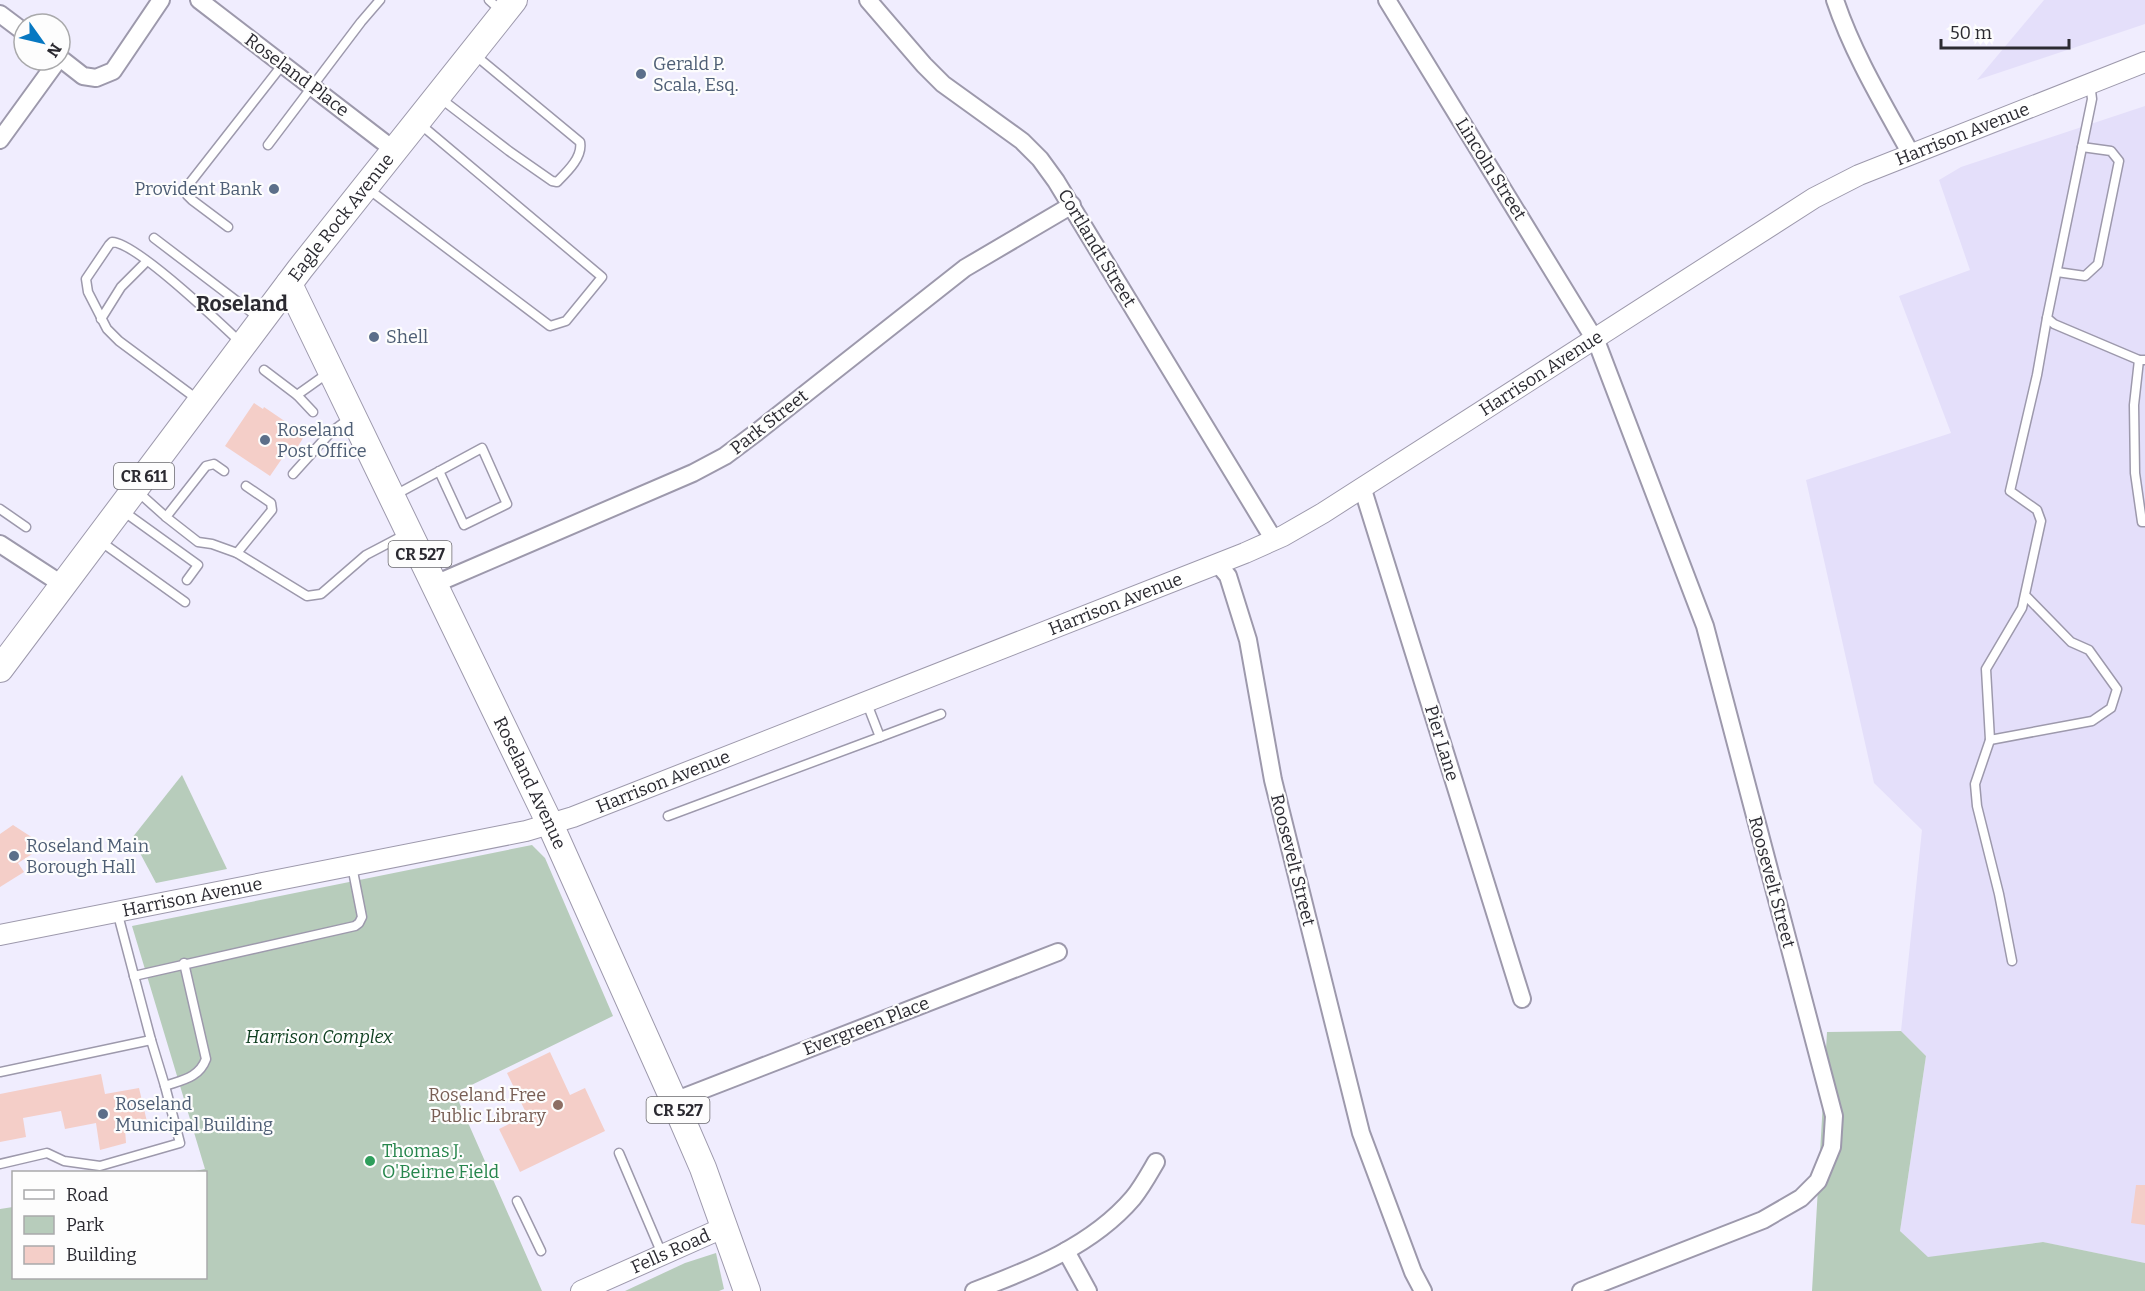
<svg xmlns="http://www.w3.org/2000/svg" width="2145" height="1291" viewBox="0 0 2145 1291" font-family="Bitter,serif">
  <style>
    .built { fill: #e4dffa }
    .green { fill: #b7ccbb }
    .building { fill: #f4cec8 }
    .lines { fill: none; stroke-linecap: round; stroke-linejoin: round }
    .service-casing { stroke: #9d99ac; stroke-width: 11 }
    .minor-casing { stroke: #9d99ac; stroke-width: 20 }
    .tertiary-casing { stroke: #9d99ac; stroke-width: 22 }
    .primary-casing { stroke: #9d99ac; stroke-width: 28 }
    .service { stroke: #fff; stroke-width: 8 }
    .minor { stroke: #fff; stroke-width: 16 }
    .tertiary { stroke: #fff; stroke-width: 20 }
    .primary { stroke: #fff; stroke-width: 26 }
    .service-dot { fill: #5c6f8a; stroke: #fdfdfd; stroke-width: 2 }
    .education-dot { fill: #8d6e63; stroke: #fdfdfd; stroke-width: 2 }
    .leisure-dot { fill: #2e9e5b; stroke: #fdfdfd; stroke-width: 2 }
    .labels { text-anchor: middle; stroke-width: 4.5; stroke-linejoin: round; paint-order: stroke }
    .shield { fill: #fdfdfd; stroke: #6a696e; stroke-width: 1.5 }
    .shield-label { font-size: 16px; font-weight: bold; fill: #2b2a31 }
    .service-label { font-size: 18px; fill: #4e5e75; stroke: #fdfdfd; text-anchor: start }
    .street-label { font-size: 18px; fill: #2b2a31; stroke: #fdfdfd }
    .park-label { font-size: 18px; font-style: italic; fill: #104021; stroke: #fdfdfd }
    .education-label { font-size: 18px; fill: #785e54; stroke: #fdfdfd; text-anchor: end }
    .leisure-label { font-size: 18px; fill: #27864d; stroke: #fdfdfd; text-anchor: start }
    .quarter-label { font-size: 21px; font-weight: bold; fill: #2b2a31; stroke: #fdfdfd }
  </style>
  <rect width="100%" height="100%" fill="#f0edfe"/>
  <g class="built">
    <path d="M 2044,0 L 2145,0 L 2145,24 L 1977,80 Z"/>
    <path d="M 2145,106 L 2145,1263 L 2042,1242 L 1928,1258 L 1900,1231 L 1926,1056 L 1901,1031 L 1922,830 L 1874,783 L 1806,480 L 1951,433 L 1899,296 L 1970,270 L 1939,180 L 1961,167 Z"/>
  </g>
  <g class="green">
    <path d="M 182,775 L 227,869 L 156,883 L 132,838 Z"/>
    <path d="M 532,845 L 545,858 L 613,1016 L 455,1093 L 542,1291 L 0,1291 L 0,1209 L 13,1207 L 14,1278 L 206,1278 L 206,1172 L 190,1172 L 205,1169 L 132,926 Z"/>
    <path d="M 1901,1031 L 1926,1056 L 1900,1231 L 1928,1257 L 2043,1242 L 2145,1263 L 2145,1291 L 1812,1291 L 1827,1032 Z"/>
    <path d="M 716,1253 L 724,1289 L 719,1291 L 625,1291 L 685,1263 Z"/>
  </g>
  <g class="building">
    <path d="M 254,403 L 263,409 L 264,407 L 305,435 L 295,451 L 290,447 L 270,476 L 225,446 Z"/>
    <path d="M 13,825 L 33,838 L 40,849 L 18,863 L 24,872 L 0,887 L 0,834 Z"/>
    <path d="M 550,1052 L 570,1095 L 585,1088 L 605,1131 L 520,1172 L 499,1129 L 527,1115 L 507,1073 Z"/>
    <path d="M 101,1074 L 105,1094 L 139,1088 L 148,1126 L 125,1129 L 126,1143 L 100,1150 L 96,1123 L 65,1129 L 61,1111 L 23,1118 L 26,1137 L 0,1142 L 0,1094 Z"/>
    <path d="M 2136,1185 L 2145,1185 L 2145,1225 L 2131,1223 Z"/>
  </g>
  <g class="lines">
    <g class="service-casing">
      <g id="service">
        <path d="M 489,0 L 501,11"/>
        <path d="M 2090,83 L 2092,99 L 2047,318 L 2054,324 L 2139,360 L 2145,360"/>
        <path d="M 440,98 L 509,151 L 552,181 L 557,182 C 567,172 583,157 580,142 L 475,55"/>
        <path d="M 268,145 L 361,22 L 380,0"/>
        <path d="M 367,188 L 550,326 L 566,321 L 602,277 L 420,124"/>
        <path d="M 228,227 L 192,200 L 187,195 L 186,188 L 283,64"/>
        <path d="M 154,238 L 259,318"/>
        <path d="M 2057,272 L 2085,276 L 2098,264 L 2119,161 L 2111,151 L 2082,147"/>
        <path d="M 101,319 L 121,287 L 146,262"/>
        <path d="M 2139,360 L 2134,405 L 2135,473 L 2142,522 L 2145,522"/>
        <path d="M 264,370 L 297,395 L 328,373"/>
        <path d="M 297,395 L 313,412"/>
        <path d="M 197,399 L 119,341 L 107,329 L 88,292 L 86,279 L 109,245 L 112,242 C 135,242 220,323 240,342"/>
        <path d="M 224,471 L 214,464 L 206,466 L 166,517 L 198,542 L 212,544 L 237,553 L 272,510 L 271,503 L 246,486"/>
        <path d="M 293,474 L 330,433 L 350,418"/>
        <path d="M 137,491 L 166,517"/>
        <path d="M 395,495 L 482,448 L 507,504 L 464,525 L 439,471"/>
        <path d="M 0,509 L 26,527"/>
        <path d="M 123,511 L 198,565 L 187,580"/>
        <path d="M 100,541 L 185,602"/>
        <path d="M 237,553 L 307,596 L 321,594 L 366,555 L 406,534"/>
        <path d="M 2025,595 L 2071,642 L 2089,650 L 2117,689 L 2111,708 L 2092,721 L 1990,740 L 1986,669 L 2022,608 L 2041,521 L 2037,510 L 2010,491 L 2037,375 L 2047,318"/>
        <path d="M 880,737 L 941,714"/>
        <path d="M 1990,740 L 1975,784 L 1977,806 L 1999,894 L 2012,961"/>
        <path d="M 668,816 L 880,737 L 866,701"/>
        <path d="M 117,911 L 151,1040 L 165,1086 C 182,1080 199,1078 206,1059 L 184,963"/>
        <path d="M 134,976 L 355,926 L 359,923 L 362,917 L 352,866"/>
        <path d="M 0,1072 L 151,1040"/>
        <path d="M 619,1153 L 662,1254"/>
        <path d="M 0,1164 L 47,1153 L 64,1161 L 100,1166 L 180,1143 L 165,1086"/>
        <path d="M 517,1201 L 541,1251"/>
      </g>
    </g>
    <g class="minor-casing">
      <g id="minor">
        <path d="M 199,0 L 394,150"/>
        <path d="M 868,0 L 924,65 L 943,84 L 1022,141 L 1040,159 L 1056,181 L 1274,540"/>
        <path d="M 1387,0 L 1597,343 L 1705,626 L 1834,1116 L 1832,1147 L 1818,1181 L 1801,1198 L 1763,1220 L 1581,1291"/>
        <path d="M 1835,0 C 1853,54 1884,105 1911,154"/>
        <path d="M 0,14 L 24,32"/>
        <path d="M 60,58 L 83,76 L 96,78 L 113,71 L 161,0"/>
        <path d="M 0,140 L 58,60"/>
        <path d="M 1364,486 L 1364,493 L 1522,999"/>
        <path d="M 0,544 L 63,585"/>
        <path d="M 1218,564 L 1228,576 L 1248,640 L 1273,780 L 1361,1133 L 1413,1272 L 1423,1291"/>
        <path d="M 435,584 L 693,473 L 725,456 L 757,432 L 965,268 L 1072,205"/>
        <path d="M 674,1101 L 1058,952"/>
        <path d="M 1066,1251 L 1088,1291"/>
        <path d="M 974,1291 C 1032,1269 1092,1246 1133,1198 C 1142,1187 1149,1174 1156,1162"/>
      </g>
    </g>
    <g class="tertiary-casing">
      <g id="tertiary">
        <path id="s1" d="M 0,935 L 526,831 L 573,817 L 1245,553 L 1283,536 L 1323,513 L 1814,198 L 1859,175 L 2145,62"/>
        <path id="s2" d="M 581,1291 L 725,1227"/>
      </g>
    </g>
    <g class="primary-casing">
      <g id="primary">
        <path id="s3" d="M 289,284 L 550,824 L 674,1101 L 703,1168 L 747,1291"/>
        <path id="s4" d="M 0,669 L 300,269 L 514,0"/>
      </g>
    </g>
    <use href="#service" class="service"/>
    <use href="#minor" class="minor"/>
    <use href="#tertiary" class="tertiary"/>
    <use href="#primary" class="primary"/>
  </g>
  <g class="service-dot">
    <circle cx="641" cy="74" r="6"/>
    <circle cx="274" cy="189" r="6"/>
    <circle cx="374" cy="337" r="6"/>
    <circle cx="265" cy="440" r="6"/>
    <circle cx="14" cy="856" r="6"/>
    <circle cx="103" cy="1114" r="6"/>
  </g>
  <circle class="education-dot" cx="558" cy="1105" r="6"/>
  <circle class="leisure-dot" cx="370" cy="1161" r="6"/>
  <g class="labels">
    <g class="shield">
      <rect x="114" y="463" width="60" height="26" rx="4.5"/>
      <rect x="388.5" y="541" width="63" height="26" rx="4.5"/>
      <rect x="646.5" y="1097" width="63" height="26" rx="4.5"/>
    </g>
    <g class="shield-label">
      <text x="144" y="482">CR 611</text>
      <text x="420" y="560">CR 527</text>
      <text x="678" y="1116">CR 527</text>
    </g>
    <g class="service-label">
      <text x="653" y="70">Gerald P.<tspan x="653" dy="21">Scala, Esq.</tspan></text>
      <text x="262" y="195" text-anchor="end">Provident Bank</text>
      <text x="386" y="343">Shell</text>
      <text x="277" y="436">Roseland<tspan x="277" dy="21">Post Office</tspan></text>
      <text x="26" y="852">Roseland Main<tspan x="26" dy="21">Borough Hall</tspan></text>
      <text x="115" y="1110">Roseland<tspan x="115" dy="21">Municipal Building</tspan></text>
    </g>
    <g class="street-label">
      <text transform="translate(297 75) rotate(37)" y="6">Roseland Place</text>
      <text dy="6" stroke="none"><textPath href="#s1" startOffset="2140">Harrison Avenue</textPath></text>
      <text transform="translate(1491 169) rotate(58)" y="6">Lincoln Street</text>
      <text dy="6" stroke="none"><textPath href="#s4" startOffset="566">Eagle Rock Avenue</textPath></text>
      <text transform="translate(1097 248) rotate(59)" y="6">Cortlandt Street</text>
      <text dy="6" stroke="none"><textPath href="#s1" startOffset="1654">Harrison Avenue</textPath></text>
      <text transform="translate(769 422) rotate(-38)" y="6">Park Street</text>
      <text dy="6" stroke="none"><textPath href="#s1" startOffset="1168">Harrison Avenue</textPath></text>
      <text transform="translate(1442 743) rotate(73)" y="6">Pier Lane</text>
      <text dy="6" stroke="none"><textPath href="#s1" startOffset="682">Harrison Avenue</textPath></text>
      <text dy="6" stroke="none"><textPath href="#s3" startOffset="554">Roseland Avenue</textPath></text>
      <text transform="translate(1293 860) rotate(76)" y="6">Roosevelt Street</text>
      <text transform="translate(1772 882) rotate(75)" y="6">Roosevelt Street</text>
      <text dy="6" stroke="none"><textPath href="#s1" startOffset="196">Harrison Avenue</textPath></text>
      <text transform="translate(866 1026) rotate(-21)" y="6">Evergreen Place</text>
      <text dy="6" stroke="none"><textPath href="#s2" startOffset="98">Fells Road</textPath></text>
    </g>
    <g class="park-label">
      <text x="319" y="1043">Harrison Complex</text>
    </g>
    <g class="education-label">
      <text x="546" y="1101">Roseland Free<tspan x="546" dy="21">Public Library</tspan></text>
    </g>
    <g class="leisure-label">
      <text x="382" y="1157">Thomas J.<tspan x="382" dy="21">O'Beirne Field</tspan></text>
    </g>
    <g class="quarter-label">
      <text x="242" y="311">Roseland</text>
    </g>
  </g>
  <rect x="12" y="1171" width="195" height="108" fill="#fdfdfd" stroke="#a9a9ab" stroke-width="1.5"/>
  <rect x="24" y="1190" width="30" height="9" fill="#ffffff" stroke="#a9a9ab" stroke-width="1.5"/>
  <text x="66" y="1201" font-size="18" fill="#2b2a31">Road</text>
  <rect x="24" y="1216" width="30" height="18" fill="#b7ccbb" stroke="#a9a9ab" stroke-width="1.5"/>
  <text x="66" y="1231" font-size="18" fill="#2b2a31">Park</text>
  <rect x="24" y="1246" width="30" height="18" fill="#f4cec8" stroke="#a9a9ab" stroke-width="1.5"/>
  <text x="66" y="1261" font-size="18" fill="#2b2a31">Building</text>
  <g transform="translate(42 42) rotate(124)"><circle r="28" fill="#fdfdfd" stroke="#a9a9ab" stroke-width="1.5"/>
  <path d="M0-4.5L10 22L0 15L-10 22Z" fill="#0778c2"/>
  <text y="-9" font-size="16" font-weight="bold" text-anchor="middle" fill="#2b2a31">N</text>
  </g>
  <path d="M1941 39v9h128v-9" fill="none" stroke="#2b2a31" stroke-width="3"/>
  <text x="1950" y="39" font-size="18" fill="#2b2a31" stroke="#fdfdfd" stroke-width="4.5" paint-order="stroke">50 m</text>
</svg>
